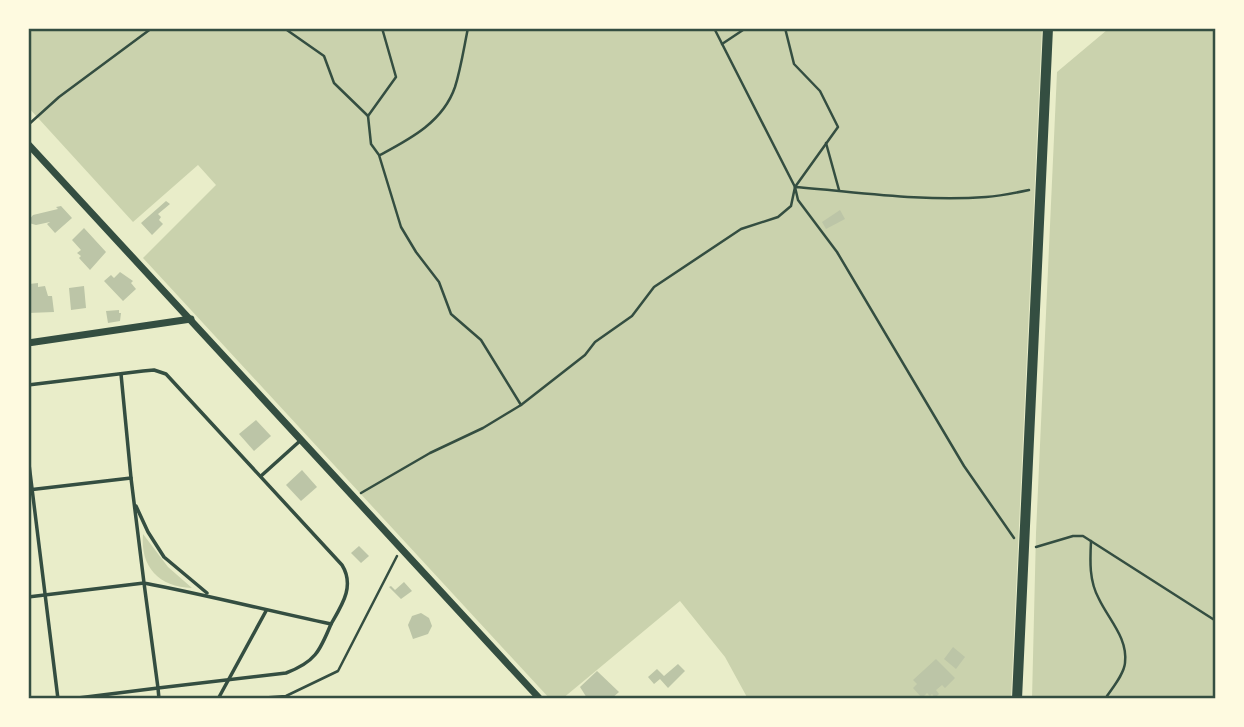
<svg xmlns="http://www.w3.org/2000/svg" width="1244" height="727" viewBox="0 0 1244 727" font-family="Bitter,serif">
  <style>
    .green { fill: #cad2ad }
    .building { fill: #bcc5a7 }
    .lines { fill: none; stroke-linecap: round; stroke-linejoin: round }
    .path { stroke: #344e41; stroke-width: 2.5 }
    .service { stroke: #344e41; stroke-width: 3.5 }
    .minor { stroke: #344e41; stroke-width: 7 }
    .tertiary { stroke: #344e41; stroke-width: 10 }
    .neatline { fill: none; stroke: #344e41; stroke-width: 2.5 }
  </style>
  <rect width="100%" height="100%" fill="#e9edc9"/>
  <g class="green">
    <path d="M 28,28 L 1042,28 L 1011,699 L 748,699 L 725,657 L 680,601 L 562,699 L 550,699 L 143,258 L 216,185 L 198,165 L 133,222 L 28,107 Z"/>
    <path d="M 1107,28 L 1216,28 L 1216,699 L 1032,699 L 1036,533 L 1057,72 L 1107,30 Z"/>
    <path d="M 143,534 L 168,567 L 192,588 C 159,587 140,567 143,534 Z"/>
  </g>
  <g class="building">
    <path d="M 166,201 L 170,204 L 158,214 L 161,217 L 159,220 L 163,224 L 152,235 L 141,223 Z"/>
    <path d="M 61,206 L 72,218 L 55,233 L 47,224 L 50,222 L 36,225 L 29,223 L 29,220 L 33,215 L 58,209 L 56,207 Z"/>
    <path d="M 840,210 L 845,219 L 826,229 L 822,222 Z"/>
    <path d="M 84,228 L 106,252 L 90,270 L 79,258 L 81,256 L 77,253 L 81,250 L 72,240 Z"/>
    <path d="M 120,272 L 133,281 L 131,283 L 136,289 L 123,301 L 104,281 L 111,275 L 114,278 Z"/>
    <path d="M 38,283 L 38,287 L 45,286 L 48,296 L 52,296 L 54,312 L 28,313 L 29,284 Z"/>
    <path d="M 84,286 L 86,308 L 71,310 L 69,288 Z"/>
    <path d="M 119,310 L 119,313 L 121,313 L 120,321 L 108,323 L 106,311 Z"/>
    <path d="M 256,420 L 271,436 L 254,451 L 239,434 Z"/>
    <path d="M 302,470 L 317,487 L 301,501 L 286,485 Z"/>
    <path d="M 359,546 L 369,556 L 361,563 L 351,553 Z"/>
    <path d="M 404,582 L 412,591 L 401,599 L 389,587 L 391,586 L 395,590 Z"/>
    <path d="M 421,613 L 429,618 L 432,626 L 428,634 L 413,639 L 408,625 L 412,616 Z"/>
    <path d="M 953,647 L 965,657 L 956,669 L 944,659 Z"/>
    <path d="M 936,659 L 955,678 L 945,688 L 942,685 L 936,690 L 939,694 L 935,698 L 932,694 L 930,696 L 927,693 L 922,698 L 913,688 L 917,684 L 913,680 Z"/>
    <path d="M 678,664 L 685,671 L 668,688 L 660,679 L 654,684 L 648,677 L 657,669 L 664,676 Z"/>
    <path d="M 597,671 L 619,692 L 611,699 L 587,698 L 580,687 Z"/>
  </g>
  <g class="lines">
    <g class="path">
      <path d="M 284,28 L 324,56 L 334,83 L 368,116 L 371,144 L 379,155 L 401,227 L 416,252 L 439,282 L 451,314 L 481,340 L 521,405"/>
      <path d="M 714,28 L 795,187 L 798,200 L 837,252 L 964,466 L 1014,538"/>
      <path d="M 785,28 L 794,64 L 820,91 L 838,127 L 795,187"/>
      <path d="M 722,44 L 746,28"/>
      <path d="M 368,116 L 396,77 L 382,28"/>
      <path d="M 28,125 L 59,97 L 152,28"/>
      <path d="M 826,143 L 839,190"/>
      <path d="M 380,155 C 410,139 443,122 455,87 C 461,68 464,47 468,28"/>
      <path d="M 361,493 L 430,453 L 483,428 L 521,405 L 585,355 L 595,342 L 632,316 L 654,287 L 741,229 L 778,217 L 791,206 L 795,187 C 858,192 923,202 986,197 C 1000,196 1015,193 1029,190"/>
      <path d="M 1091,541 C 1090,561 1089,581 1099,599 C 1109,620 1128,638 1125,663 C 1124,674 1113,687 1107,696 L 1108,699"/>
      <path d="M 1036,547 L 1073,536 L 1083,536 L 1216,621"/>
      <path d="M 243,699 L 286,696 L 338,671 L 397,556"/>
    </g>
    <g class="service">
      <path d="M 121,374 L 131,478"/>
      <path d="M 28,385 L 143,371 L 154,370 L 166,374 L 342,565 C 355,586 342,605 331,624 C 269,611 207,595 144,583 L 131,478 L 28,490"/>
      <path d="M 28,456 L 58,699"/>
      <path d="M 261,476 L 301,440"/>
      <path d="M 136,506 L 148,532 L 164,557 L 207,593"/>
      <path d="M 28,597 L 144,583 L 158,688 L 286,673 C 315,662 320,651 331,624"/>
      <path d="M 70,699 L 158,688 L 159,699"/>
      <path d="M 218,699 L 266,611"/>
    </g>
    <g class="minor">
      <path d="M 28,144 L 540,699"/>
      <path d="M 28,343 L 191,319"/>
    </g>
    <path class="tertiary" d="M 1017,699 L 1048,28"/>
  </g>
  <rect width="1244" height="727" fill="none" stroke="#fefae0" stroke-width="60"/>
  <rect x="30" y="30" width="1184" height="667" class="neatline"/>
</svg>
